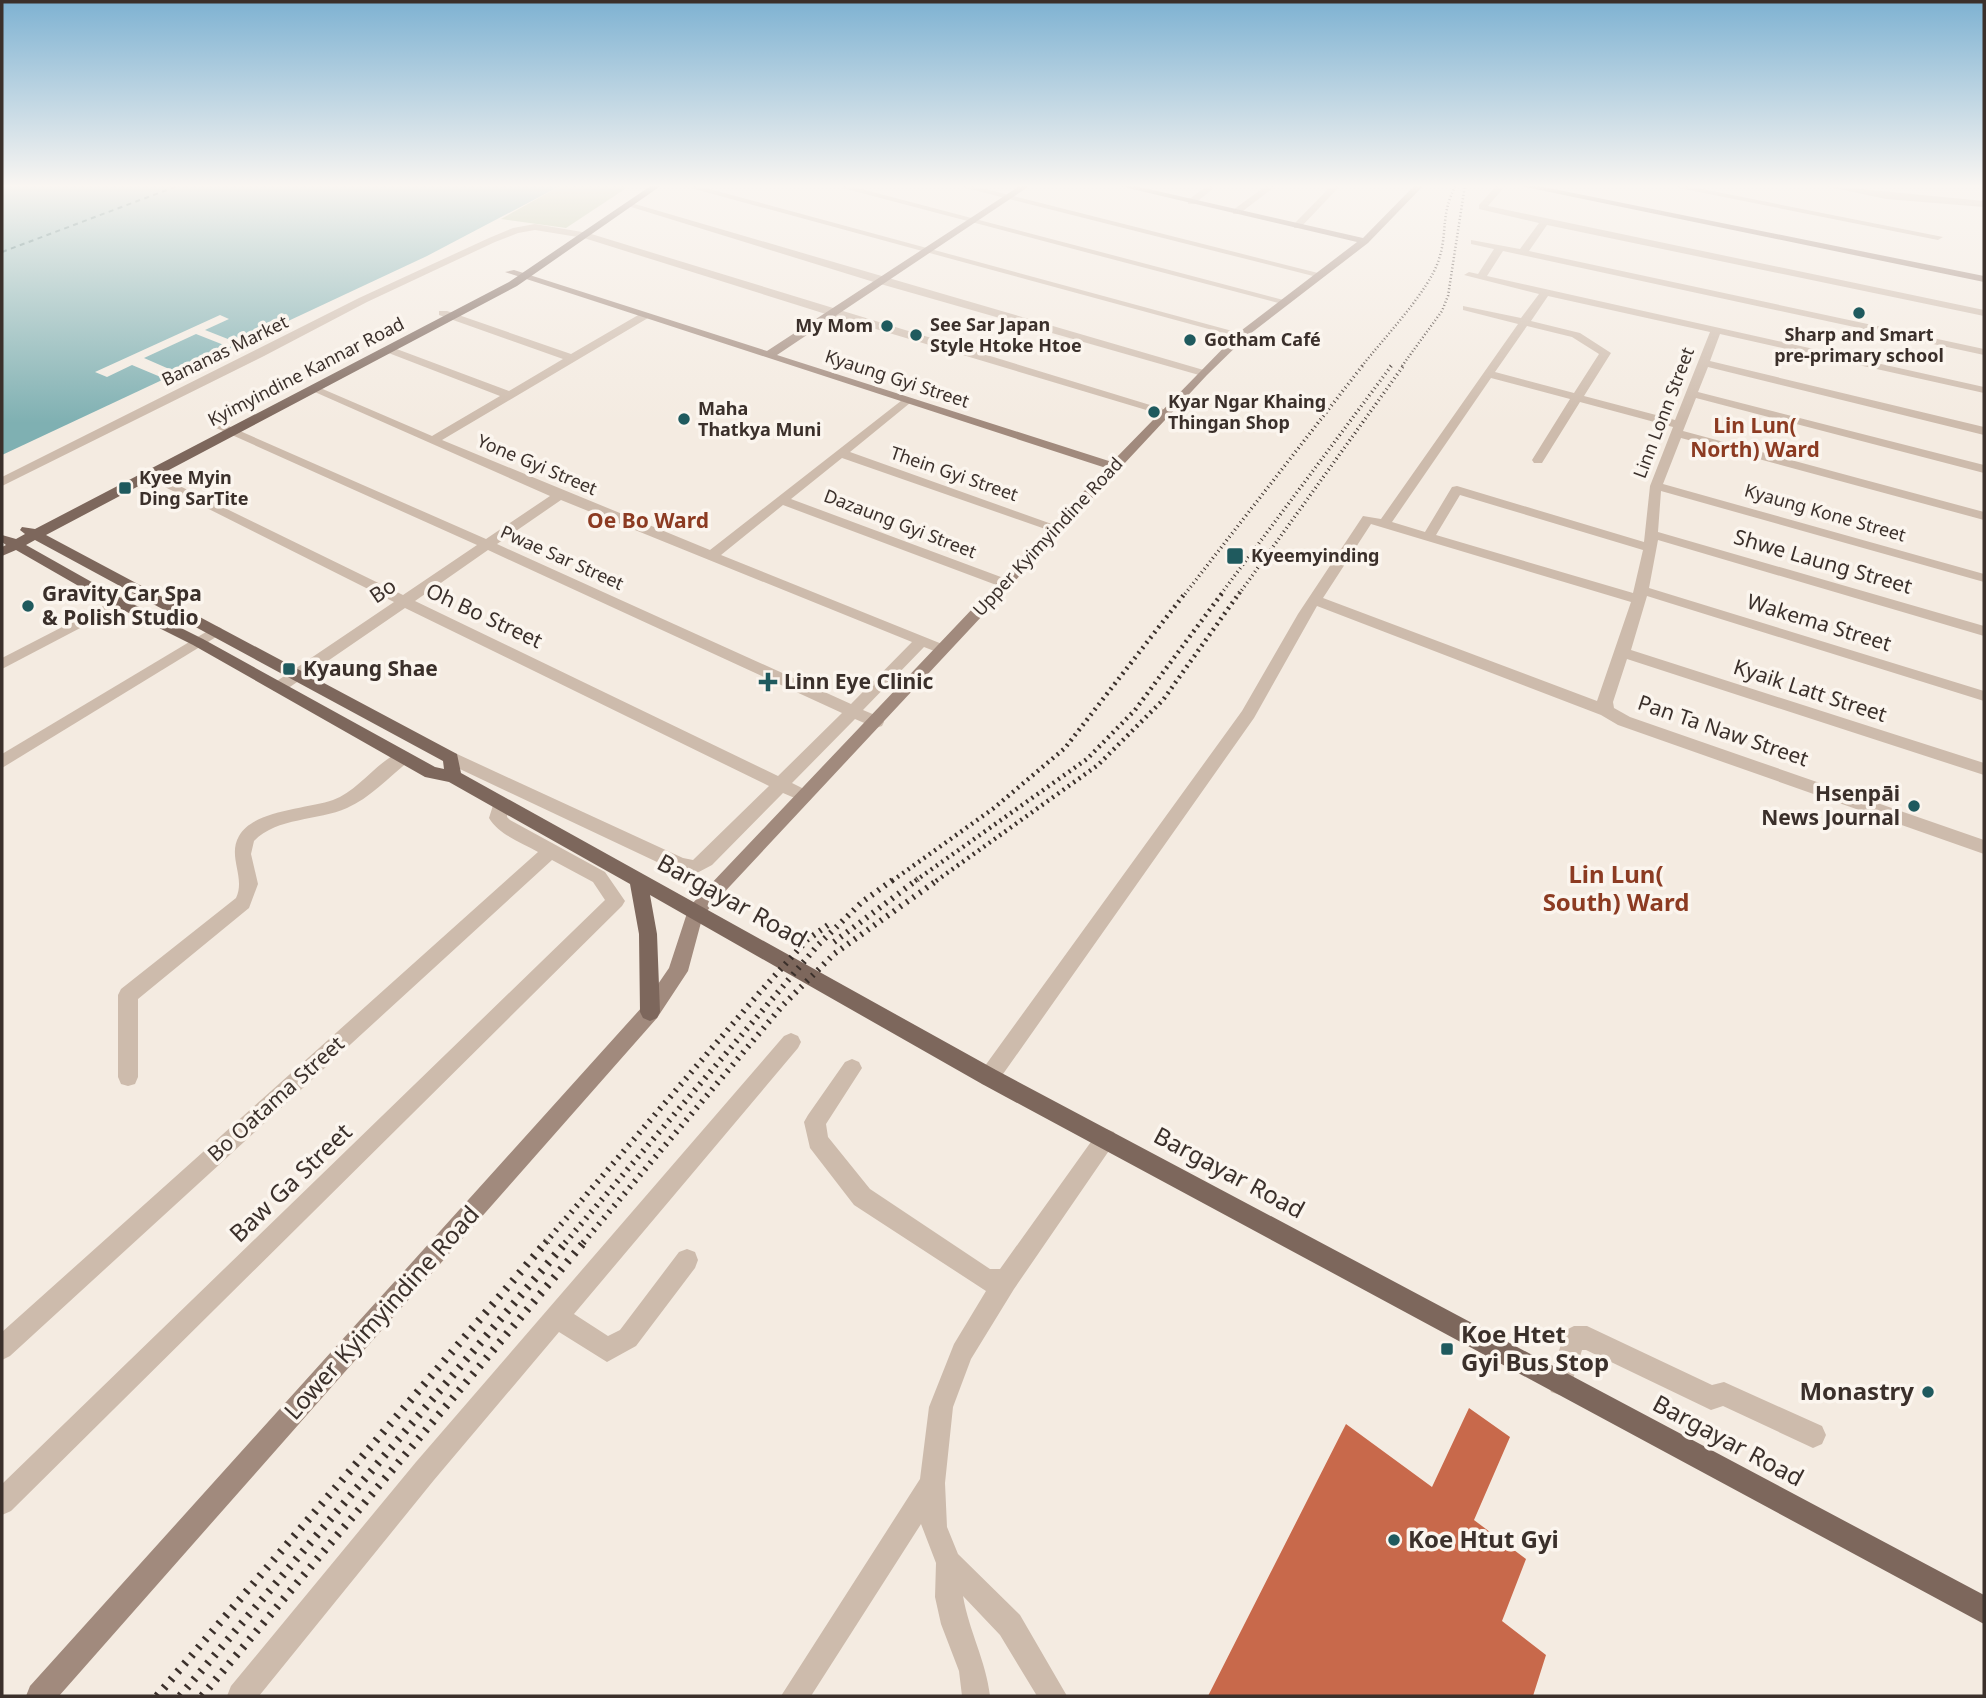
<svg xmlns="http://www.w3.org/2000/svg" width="1986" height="1698" viewBox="0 0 1986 1698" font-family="'Noto Sans',sans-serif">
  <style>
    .green { fill: #b8c4a0 }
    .water { fill: #7fb0b2 }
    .pier { fill: #f4ebe1 }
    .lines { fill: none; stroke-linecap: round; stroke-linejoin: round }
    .ferry { stroke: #1f5a5e; stroke-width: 2; stroke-dasharray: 5 4.5; stroke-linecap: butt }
    .building { fill: #c8694b }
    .street { fill: #cdbbac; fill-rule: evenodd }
    .secondary { fill: #a18a7d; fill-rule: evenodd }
    .primary { fill: #7d675c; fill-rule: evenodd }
    .rail-far4 { stroke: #3b302b; stroke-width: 2.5; stroke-dasharray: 1 2.5; stroke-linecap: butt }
    .rail-far3 { stroke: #3b302b; stroke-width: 3.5; stroke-dasharray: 1 3.5; stroke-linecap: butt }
    .rail-far2 { stroke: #3b302b; stroke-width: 4.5; stroke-dasharray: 2 4.5; stroke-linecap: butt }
    .rail-far1 { stroke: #3b302b; stroke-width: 6; stroke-dasharray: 2 6; stroke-linecap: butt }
    .rail { stroke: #3b302b; stroke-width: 8; stroke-dasharray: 2.5 8; stroke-linecap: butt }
    .poi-dot { fill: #1f5a5e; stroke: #fbf5ee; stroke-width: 2.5 }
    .labels { text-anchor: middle; stroke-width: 7; stroke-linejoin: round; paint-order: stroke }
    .far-poi-label { font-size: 18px; font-weight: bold; fill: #3b302b; stroke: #fbf5ee; text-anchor: start }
    .far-street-label { font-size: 18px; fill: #3b302b; stroke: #fbf5ee }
    .far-quarter-label { font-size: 21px; font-weight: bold; fill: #8c3b22; stroke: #fbf5ee }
    .street-label { font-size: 21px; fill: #3b302b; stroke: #fbf5ee }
    .poi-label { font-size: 21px; font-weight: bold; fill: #3b302b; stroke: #fbf5ee; text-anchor: start }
    .quarter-label { font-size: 24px; font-weight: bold; fill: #8c3b22; stroke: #fbf5ee }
    .near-street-label { font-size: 24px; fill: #3b302b; stroke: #fbf5ee }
    .near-poi-label { font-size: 24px; font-weight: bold; fill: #3b302b; stroke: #fbf5ee; text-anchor: start }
  </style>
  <rect width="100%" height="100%" fill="#f4ebe1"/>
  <path class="green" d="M 562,185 L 631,185 L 566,228 L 501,219 Z"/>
  <path class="water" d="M 2,185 L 562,185 L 427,256 L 2,455 Z"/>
  <path class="pier" d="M 220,315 L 229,319 L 205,330 L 238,343 L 229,347 L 196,334 L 144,358 L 176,372 L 163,378 L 132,365 L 107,377 L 95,372 Z"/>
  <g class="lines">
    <path class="ferry" d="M 2,252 L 180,185"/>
  </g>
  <path class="building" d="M 1469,1408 L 1510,1437 L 1474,1520 L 1526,1559 L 1502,1621 L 1546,1655 L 1533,1696 L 1208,1696 L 1346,1424 L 1432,1487 Z"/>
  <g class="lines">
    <g class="street">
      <path d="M 680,185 L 695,185 L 1247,335 L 1238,337 Z"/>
      <path d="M 831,185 L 846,185 L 1291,302 L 1282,304 Z"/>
      <path d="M 954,185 L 969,185 L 1326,275 L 1321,278 Z"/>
      <path d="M 1208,185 L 1218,185 L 1194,204 L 1188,204 L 1188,200 Z"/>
      <path d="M 1267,185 L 1277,185 L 1239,214 L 1233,214 L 1233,210 Z"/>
      <path d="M 1332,185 L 1341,185 L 1300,228 L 1294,228 L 1294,224 Z"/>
      <path d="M 1497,185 L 1506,185 L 1488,206 L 1984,310 L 1984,316 L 1547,225 L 1529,251 L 1984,349 L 1984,355 L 1503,251 L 1487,276 L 1984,387 L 1984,393 L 1720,334 L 1710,361 L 1984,427 L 1984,435 L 1708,367 L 1698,392 L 1984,465 L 1984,473 L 1696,398 L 1683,431 L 1984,512 L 1984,520 L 1681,438 L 1663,484 L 1984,574 L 1984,582 L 1661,491 L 1658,532 L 1984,626 L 1984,636 L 1658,540 L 1649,588 L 1984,691 L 1984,701 L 1647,596 L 1631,650 L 1984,763 L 1984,775 L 1627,659 L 1613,702 L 1614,708 L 1630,717 L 1984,840 L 1984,854 L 1618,725 L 1601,715 L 1317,606 L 1254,718 L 996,1084 L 989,1086 L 982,1084 L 979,1077 L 982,1070 L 1242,711 L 1298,614 L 1363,516 L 1381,519 L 1518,324 L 1463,310 L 1463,306 L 1521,318 L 1539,294 L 1464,275 L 1469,272 L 1478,274 L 1494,249 L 1471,244 L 1471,240 L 1520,249 L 1539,223 L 1479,209 L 1479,205 ZM 1548,296 L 1710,332 L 1675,420 L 1584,396 L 1611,353 L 1580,333 L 1531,321 ZM 1527,326 L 1572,337 L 1599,354 L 1574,393 L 1495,372 ZM 1491,378 L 1570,399 L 1532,460 L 1534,463 L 1542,463 L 1580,402 L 1673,427 L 1650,486 L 1644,542 L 1457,486 L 1452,487 L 1425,532 L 1392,522 ZM 1460,495 L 1643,550 L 1633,593 L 1436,535 ZM 1371,524 L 1631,602 L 1597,701 L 1323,598 Z"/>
      <path d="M 1664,185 L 1682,185 L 1943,237 L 1938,240 Z"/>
      <path d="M 1820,185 L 1984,201 L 1984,207 L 1886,199 Z"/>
      <path d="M 628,202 L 1207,371 L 1209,373 L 1199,375 L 877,283 L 628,206 Z"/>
      <path d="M 535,224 L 588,233 L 1173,412 L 1163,415 L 829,315 L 584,238 L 535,230 L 518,233 L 495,242 L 367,302 L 264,356 L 2,486 L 2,477 L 359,298 L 489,238 L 513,228 Z"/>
      <path d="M 439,311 L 447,311 L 571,354 L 640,314 L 648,314 L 648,318 L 442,440 L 710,550 L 906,397 L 910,399 L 910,403 L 850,452 L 1063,528 L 1061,531 L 1051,531 L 842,458 L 791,499 L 1009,580 L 1009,586 L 999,586 L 783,505 L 721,555 L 947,646 L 949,649 L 942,654 L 924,647 L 863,710 L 882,718 L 884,722 L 882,726 L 876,728 L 855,719 L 792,783 L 810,792 L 812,796 L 810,800 L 804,802 L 783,793 L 712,865 L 695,874 L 674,870 L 445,762 L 443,758 L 451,752 L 457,754 L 683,858 L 693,860 L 769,786 L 405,608 L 284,691 L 274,691 L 271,687 L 274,683 L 394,602 L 141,475 L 147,471 L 151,472 L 403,595 L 477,545 L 214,427 L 224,424 L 486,539 L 550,496 L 308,389 L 318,387 L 432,436 L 500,396 L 386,352 L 386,348 L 394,348 L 509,391 L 563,359 L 439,315 ZM 561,500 L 912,642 L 851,704 L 497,544 ZM 488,550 L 842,713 L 778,776 L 415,601 Z"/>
      <path d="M 142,586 L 149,590 L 147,593 L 2,669 L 2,658 Z"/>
      <path d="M 216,626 L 221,628 L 223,631 L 221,634 L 2,768 L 2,754 Z"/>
      <path d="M 403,751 L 409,753 L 411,757 L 409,761 C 389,777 370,798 347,808 C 318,821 277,817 254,841 L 251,854 L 258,884 L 249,908 L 138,999 L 138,1077 L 135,1084 L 128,1086 L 121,1084 L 118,1077 L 118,995 L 121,989 L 236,898 C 246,877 227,857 239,836 C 253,810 307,809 333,800 C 359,791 378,759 403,751 Z"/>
      <path d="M 501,797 L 507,799 L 509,803 L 507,817 L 510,820 L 605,872 L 625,901 L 622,906 L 11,1511 L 2,1515 L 2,1484 L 605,900 L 593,882 L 552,860 L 10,1356 L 2,1360 L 2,1332 L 538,852 C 521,842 499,835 489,818 L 495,799 Z"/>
      <path d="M 791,1033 L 798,1036 L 801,1042 L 798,1048 L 574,1314 L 608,1336 L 620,1330 L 679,1252 L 687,1249 L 695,1252 L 698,1260 L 695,1268 L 636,1346 L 607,1362 L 559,1332 L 434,1480 L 259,1696 L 227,1696 L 231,1686 L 416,1462 L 784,1036 Z"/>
      <path d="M 852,1059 L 859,1062 L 862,1068 L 826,1124 L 828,1137 L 870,1189 L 990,1269 L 1000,1269 L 1098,1132 L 1106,1129 L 1114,1132 L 1117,1139 L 1014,1289 L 971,1359 L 953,1407 L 945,1483 L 947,1527 L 958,1554 L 1020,1615 L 1067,1696 L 1037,1696 L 1000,1635 L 963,1596 C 969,1631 986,1661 990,1696 L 962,1696 L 959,1671 L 941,1624 L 935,1597 L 936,1563 L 921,1524 L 811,1696 L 781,1696 L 920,1479 L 929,1407 L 954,1344 L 986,1291 L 854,1205 L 810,1148 L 804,1122 L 808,1115 L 845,1062 Z"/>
      <path d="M 1574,1326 L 1587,1326 L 1712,1385 L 1724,1382 L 1822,1426 L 1826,1435 L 1822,1444 L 1813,1448 L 1723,1406 L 1711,1410 L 1586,1350 L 1582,1350 L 1569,1392 L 1560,1395 L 1551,1392 L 1548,1383 L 1566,1330 Z"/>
    </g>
    <g class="secondary">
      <path d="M 1021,185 L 1031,185 L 777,355 L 1112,462 L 1238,333 L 1357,242 L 1115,185 L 1131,185 L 1363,238 L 1415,185 L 1424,185 L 1368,243 L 1246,337 L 1207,375 L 703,915 L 688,971 L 657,1018 L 59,1696 L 26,1696 L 30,1686 L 643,1006 L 669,968 L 689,907 L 1106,468 L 505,272 L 514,270 L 767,351 Z"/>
      <path d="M 1516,185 L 1534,185 L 1984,276 L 1984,282 Z"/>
    </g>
    <path class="primary" d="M 652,185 L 662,185 L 517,286 L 46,535 L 457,754 L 461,773 L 996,1070 L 1984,1595 L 1984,1624 L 982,1084 L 650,895 L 657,934 L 660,1012 L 657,1018 L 650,1021 L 643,1018 L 640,1012 L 639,934 L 630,884 L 449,782 L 425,777 L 193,645 L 103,600 L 16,550 L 2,556 L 2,547 L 6,545 L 2,542 L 2,535 L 16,539 L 25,534 L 20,530 L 22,527 L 35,529 L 509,282 ZM 35,540 L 443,761 L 444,769 L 435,767 L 203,639 L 113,594 L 26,545 Z"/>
    <g class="rail-far4">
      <path d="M 1362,366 C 1383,339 1430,290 1439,259 C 1448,231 1440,215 1456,185"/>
      <path d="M 1390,366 L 1392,364"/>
      <path d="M 1402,366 L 1442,311 L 1448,296 L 1465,185"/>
    </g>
    <g class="rail-far3">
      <path d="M 1185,594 L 1363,365"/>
      <path d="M 1221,594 L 1392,365"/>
      <path d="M 1239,594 L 1404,365"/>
    </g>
    <g class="rail-far2">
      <path d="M 892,881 L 994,808 L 1065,748 L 1186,592"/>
      <path d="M 915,881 L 1087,759 L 1135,710 L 1223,592"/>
      <path d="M 936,881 L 1098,765 L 1163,700 L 1240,592"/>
    </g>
    <g class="rail-far1">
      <path d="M 834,942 L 918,879"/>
      <path d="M 545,1243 L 760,992 L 807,940 L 828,925"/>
      <path d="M 565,1243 L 818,945 L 862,902 L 894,879"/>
      <path d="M 583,1243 L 783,1005 L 834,954 L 939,879"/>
    </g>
    <g class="rail">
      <path d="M 157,1696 L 547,1241"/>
      <path d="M 180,1696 L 567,1241"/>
      <path d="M 202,1696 L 585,1241"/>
    </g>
  </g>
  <linearGradient id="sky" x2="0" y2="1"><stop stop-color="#7eb2d2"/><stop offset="0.44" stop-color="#faf6f2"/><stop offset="1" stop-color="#faf6f2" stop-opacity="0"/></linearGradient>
  <rect width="1986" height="423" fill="url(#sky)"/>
  <g class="poi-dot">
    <circle cx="1859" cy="313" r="7"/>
    <circle cx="887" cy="326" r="7"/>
    <circle cx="916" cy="335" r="7"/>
    <circle cx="1190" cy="340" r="7"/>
    <circle cx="1154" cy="412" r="7"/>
    <circle cx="684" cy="419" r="7"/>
    <rect x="118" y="481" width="14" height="14" rx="3.5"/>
    <rect x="1226" y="547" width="18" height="18" rx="3.5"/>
    <circle cx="28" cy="606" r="7"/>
    <rect x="282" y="662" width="14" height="14" rx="3.5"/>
    <path d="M764.5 671.5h7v7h7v7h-7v7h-7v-7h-7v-7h7z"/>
    <circle cx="1914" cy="806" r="7"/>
    <rect x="1440" y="1342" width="14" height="14" rx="3.5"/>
    <circle cx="1928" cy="1392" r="7"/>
    <circle cx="1394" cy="1540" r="7"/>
  </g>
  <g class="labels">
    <g class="far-poi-label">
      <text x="930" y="331">See Sar Japan<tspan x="930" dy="21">Style Htoke Htoe</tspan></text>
      <text x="873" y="332" text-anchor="end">My Mom</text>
      <text x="1859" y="341" text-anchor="middle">Sharp and Smart<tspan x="1859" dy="21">pre-primary school</tspan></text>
      <text x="1204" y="346">Gotham Café</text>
      <text x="1168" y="408">Kyar Ngar Khaing<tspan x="1168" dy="21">Thingan Shop</tspan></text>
      <text x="698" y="415">Maha<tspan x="698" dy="21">Thatkya Muni</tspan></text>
      <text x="139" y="484">Kyee Myin<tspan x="139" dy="21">Ding SarTite</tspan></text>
      <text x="1251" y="562">Kyeemyinding</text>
    </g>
    <g class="far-street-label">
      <text transform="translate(225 351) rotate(-26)" y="6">Bananas Market</text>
      <text transform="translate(306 372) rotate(-27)" y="6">Kyimyindine Kannar Road</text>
      <text transform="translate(897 379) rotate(18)" y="6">Kyaung Gyi Street</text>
      <text transform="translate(1664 413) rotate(-69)" y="6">Linn Lonn Street</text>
      <text transform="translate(537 465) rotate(23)" y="6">Yone Gyi Street</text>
      <text transform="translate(954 474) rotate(19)" y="6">Thein Gyi Street</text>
      <text transform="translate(1825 513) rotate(16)" y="6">Kyaung Kone Street</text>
      <text transform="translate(900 524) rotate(21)" y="6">Dazaung Gyi Street</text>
      <text transform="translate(1048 537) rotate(-47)" y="6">Upper Kyimyindine Road</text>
      <text transform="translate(562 558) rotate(24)" y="6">Pwae Sar Street</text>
    </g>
    <g class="far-quarter-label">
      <text x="1755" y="433">Lin Lun(<tspan x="1755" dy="24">North) Ward</tspan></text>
      <text x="648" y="528">Oe Bo Ward</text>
    </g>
    <g class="street-label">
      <text transform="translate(1823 562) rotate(16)" y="7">Shwe Laung Street</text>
      <text transform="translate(383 591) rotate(-34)" y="7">Bo</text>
      <text transform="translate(484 616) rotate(25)" y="7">Oh Bo Street</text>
      <text transform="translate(1819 623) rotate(17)" y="7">Wakema Street</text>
      <text transform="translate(1810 691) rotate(18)" y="7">Kyaik Latt Street</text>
      <text transform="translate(1723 731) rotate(19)" y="7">Pan Ta Naw Street</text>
      <text transform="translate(276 1099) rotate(-42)" y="7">Bo Oatama Street</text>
    </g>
    <g class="poi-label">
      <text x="42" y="601">Gravity Car Spa<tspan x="42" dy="24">&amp; Polish Studio</tspan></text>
      <text x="303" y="676">Kyaung Shae</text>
      <text x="784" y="689">Linn Eye Clinic</text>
      <text x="1900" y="801" text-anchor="end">Hsenpāi<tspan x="1900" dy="24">News Journal</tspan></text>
    </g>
    <g class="quarter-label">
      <text x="1616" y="883">Lin Lun(<tspan x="1616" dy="28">South) Ward</tspan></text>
    </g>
    <g class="near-street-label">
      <text transform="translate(732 901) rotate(29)" y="8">Bargayar Road</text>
      <text transform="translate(1229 1173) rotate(28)" y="8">Bargayar Road</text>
      <text transform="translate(291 1183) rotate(-44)" y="8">Baw Ga Street</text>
      <text transform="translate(382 1313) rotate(-48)" y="8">Lower Kyimyindine Road</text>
      <text transform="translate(1728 1441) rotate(28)" y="8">Bargayar Road</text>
    </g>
    <g class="near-poi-label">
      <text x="1461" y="1343">Koe Htet<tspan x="1461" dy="28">Gyi Bus Stop</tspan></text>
      <text x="1914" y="1400" text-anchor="end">Monastry</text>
      <text x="1408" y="1548">Koe Htut Gyi</text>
    </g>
  </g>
  <rect width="1986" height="1698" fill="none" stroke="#3b302b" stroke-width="7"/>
</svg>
